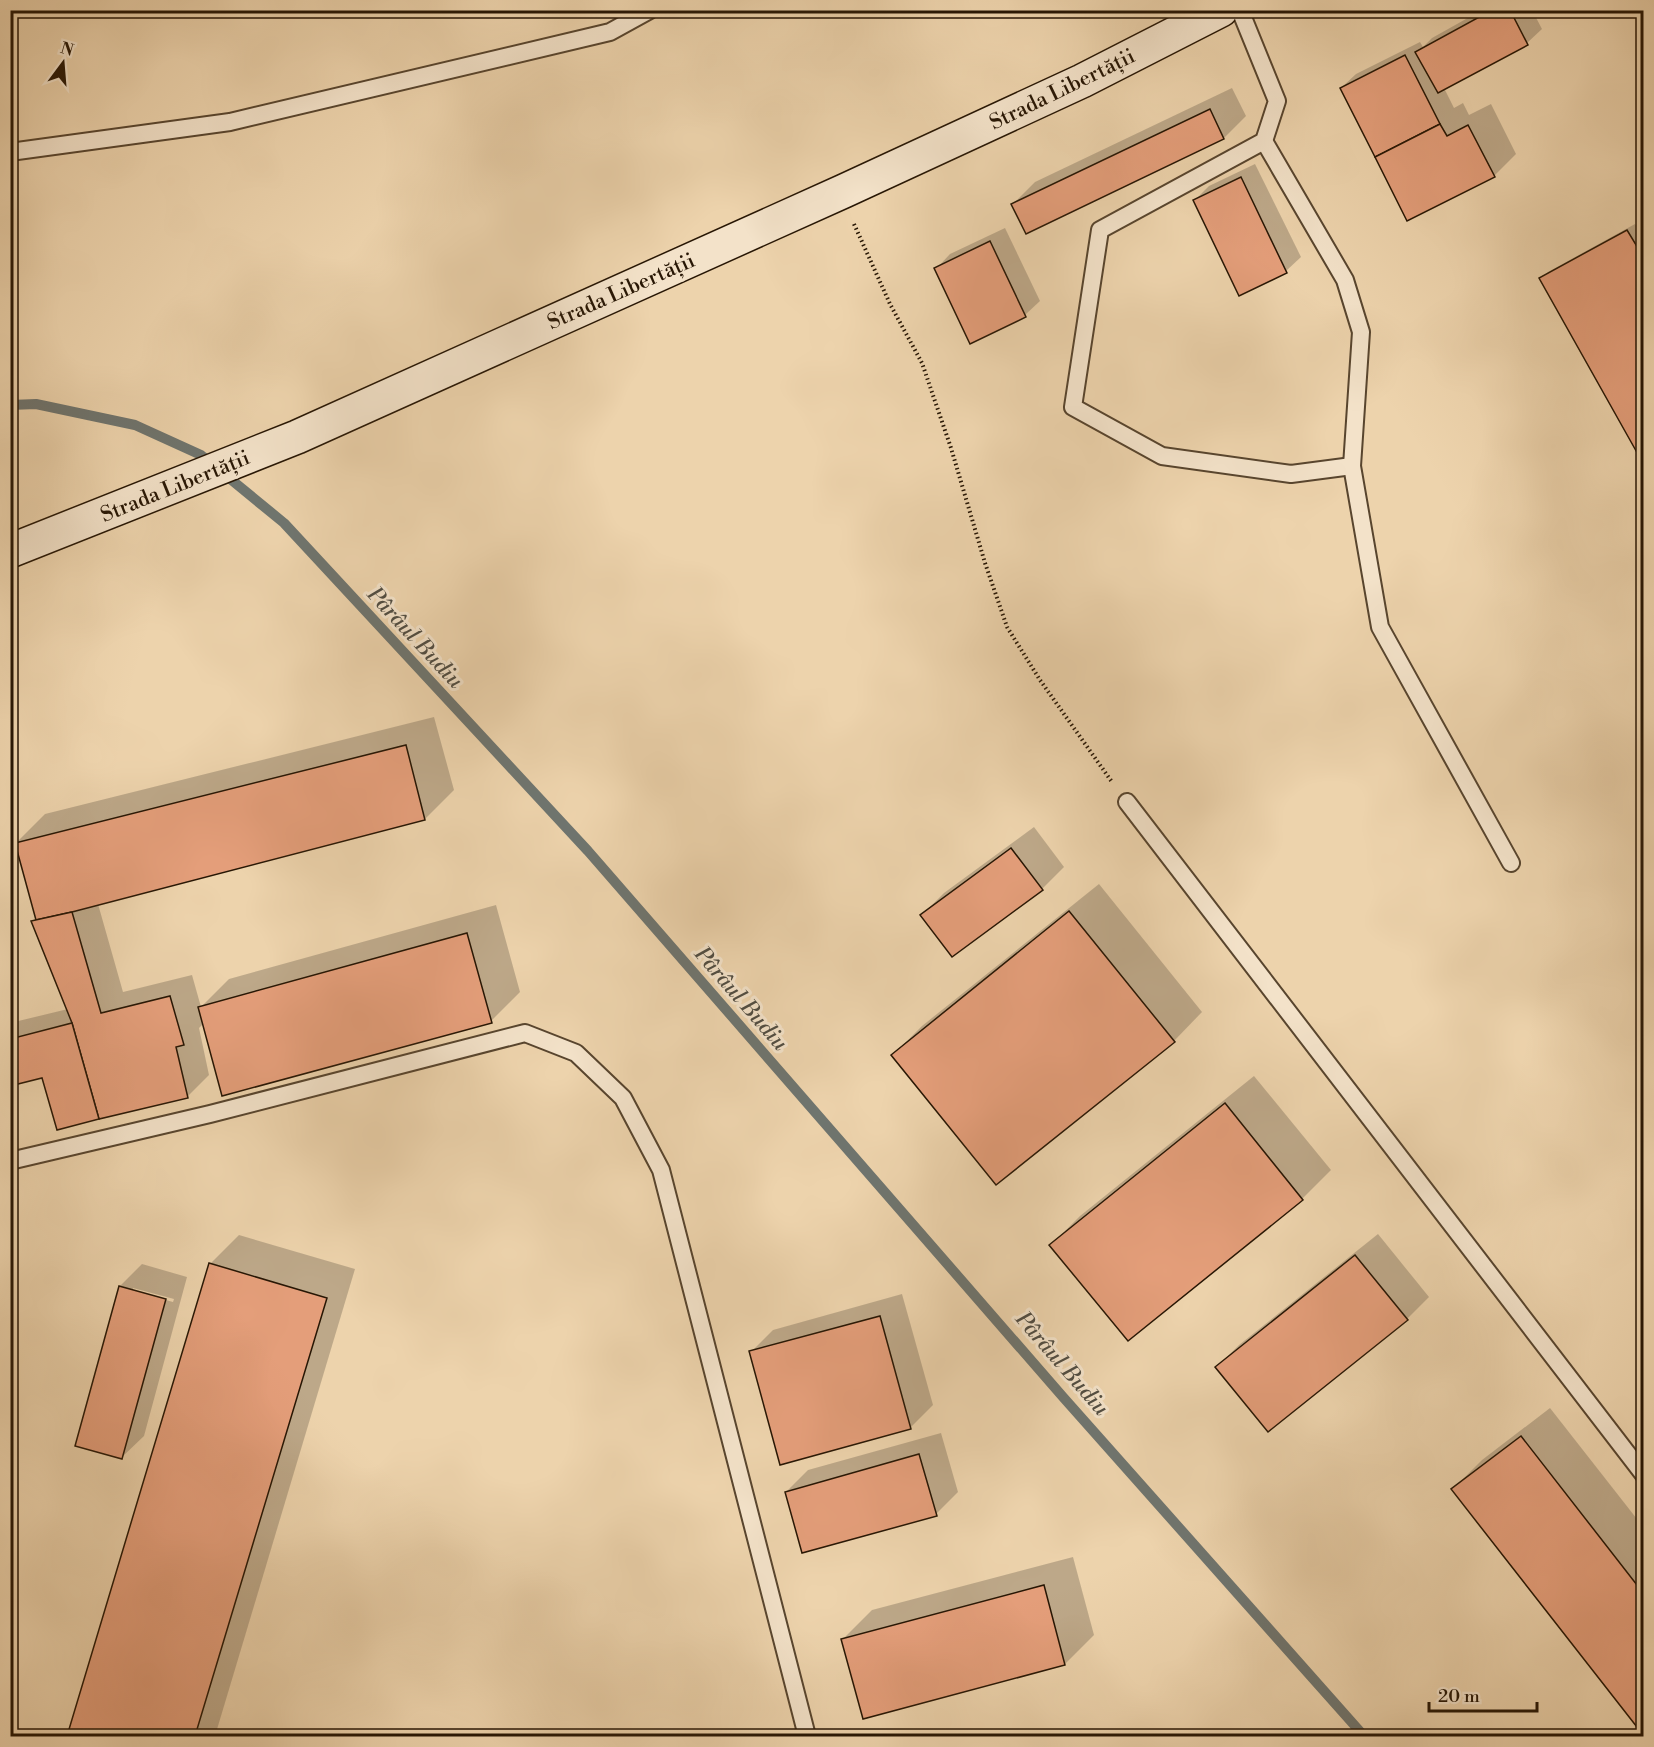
<svg xmlns="http://www.w3.org/2000/svg" width="1654" height="1747" viewBox="0 0 1654 1747" font-family="'Libre Bodoni',serif">
  <style>
    .shadow { fill: #0003; fill-rule: evenodd }
    .lines { fill: none; stroke-linecap: round; stroke-linejoin: round }
    .stream { stroke: #6f756f; stroke-width: 10 }
    .building { fill: #e49e7a; stroke: #271604; stroke-width: 1.5 }
    .service-casing { stroke: #58452e; stroke-width: 20 }
    .secondary-casing { stroke: #271604; stroke-width: 36 }
    .path { stroke: #271604; stroke-width: 4; stroke-dasharray: 1.5 3; stroke-linecap: butt }
    .service { stroke: #f3e2c9; stroke-width: 16 }
    .secondary { stroke: #f3e2c9; stroke-width: 33 }
    .labels { text-anchor: middle; stroke-width: 6; stroke-linejoin: round; paint-order: stroke }
    .street-label { font-size: 21px; fill: #271604; stroke: #f3e2c9 }
    .water-label { font-size: 22px; font-style: italic; fill: #514d42; stroke: #f3e2c9 }
  </style>
  <rect width="100%" height="100%" fill="#edd3ac"/>
  <filter id="stains"><feTurbulence type="fractalNoise" baseFrequency=".00333" numOctaves="4"/><feColorMatrix values="0 0 0 0 .2 0 0 0 0 .09 0 0 0 0 .02 0 0 0 .5 -.17"/></filter>
  <radialGradient id="worn" r=".72"><stop offset=".6" stop-color="#630" stop-opacity="0"/><stop offset="1" stop-color="#630" stop-opacity=".3"/></radialGradient>
  <g class="shadow">
    <path d="M 1482,10 L 1532,10 L 1542,29 L 1527,43 L 1444,88 L 1454,108 L 1463,103 L 1469,115 L 1491,104 L 1516,154 L 1494,176 L 1341,88 L 1356,74 L 1420,42 L 1423,47 L 1432,38 Z"/>
    <path d="M 1232,88 L 1246,116 L 1224,138 L 1027,232 L 1013,204 L 1035,182 Z"/>
    <path d="M 1255,164 L 1301,257 L 1286,271 L 1195,200 L 1209,186 Z"/>
    <path d="M 1635,224 L 1644,239 L 1644,462 L 1541,279 L 1548,272 Z"/>
    <path d="M 1005,228 L 1040,301 L 1025,315 L 970,342 L 936,269 L 950,254 Z"/>
    <path d="M 434,717 L 454,790 L 425,819 L 98,904 L 123,992 L 192,975 L 201,1007 L 229,979 L 496,905 L 520,992 L 491,1021 L 204,1023 L 199,1028 L 209,1075 L 187,1097 L 43,1077 L 10,1085 L 10,1023 L 68,1009 L 32,922 L 37,917 L 16,843 L 45,814 Z"/>
    <path d="M 1034,827 L 1064,867 L 1042,889 L 922,915 L 944,893 Z"/>
    <path d="M 1099,884 L 1202,1012 L 1174,1041 L 893,1055 L 922,1026 Z"/>
    <path d="M 1254,1076 L 1331,1170 L 1302,1199 L 1051,1245 L 1080,1216 Z"/>
    <path d="M 1378,1234 L 1429,1297 L 1407,1319 L 1217,1367 L 1239,1345 Z"/>
    <path d="M 239,1235 L 355,1269 L 215,1736 L 69,1736 L 210,1264 Z"/>
    <path d="M 142,1264 L 187,1277 L 144,1436 L 121,1458 L 120,1286 ZM 133,1288 L 174,1299 L 173,1302 L 133,1291 Z"/>
    <path d="M 902,1294 L 933,1405 L 910,1428 L 751,1352 L 773,1330 Z"/>
    <path d="M 1550,1408 L 1644,1528 L 1644,1735 L 1453,1489 L 1482,1460 Z"/>
    <path d="M 941,1433 L 958,1492 L 936,1514 L 786,1492 L 808,1470 Z"/>
    <path d="M 1073,1557 L 1094,1635 L 1065,1664 L 843,1639 L 872,1610 Z"/>
  </g>
  <g class="lines">
    <path class="stream" d="M 10,405 L 36,404 L 135,425 L 201,455 L 284,523 L 588,851 L 1063,1397 L 1364,1736"/>
  </g>
  <g class="building">
    <path d="M 1492,10 L 1510,10 L 1528,45 L 1438,93 L 1415,52 Z"/>
    <path d="M 1405,55 L 1440,124 L 1375,157 L 1340,88 Z"/>
    <path d="M 1210,109 L 1224,139 L 1026,234 L 1011,204 Z"/>
    <path d="M 1440,124 L 1447,136 L 1468,125 L 1495,177 L 1407,221 L 1375,157 Z"/>
    <path d="M 1241,177 L 1287,273 L 1239,296 L 1193,200 Z"/>
    <path d="M 1627,230 L 1644,258 L 1644,465 L 1539,278 Z"/>
    <path d="M 990,241 L 1026,317 L 970,344 L 934,268 Z"/>
    <path d="M 406,745 L 425,820 L 72,912 L 36,920 L 15,843 Z"/>
    <path d="M 1011,848 L 1043,890 L 952,957 L 920,915 Z"/>
    <path d="M 1069,911 L 1175,1042 L 996,1185 L 891,1055 Z"/>
    <path d="M 72,912 L 101,1013 L 170,996 L 184,1045 L 176,1047 L 188,1098 L 99,1119 L 72,1023 L 31,921 Z"/>
    <path d="M 467,933 L 492,1023 L 222,1096 L 198,1007 Z"/>
    <path d="M 72,1023 L 99,1119 L 57,1130 L 42,1078 L 10,1086 L 10,1039 Z"/>
    <path d="M 1225,1103 L 1303,1200 L 1128,1341 L 1049,1245 Z"/>
    <path d="M 1355,1255 L 1408,1320 L 1268,1432 L 1215,1367 Z"/>
    <path d="M 209,1263 L 327,1298 L 195,1736 L 67,1736 Z"/>
    <path d="M 119,1286 L 166,1299 L 122,1459 L 75,1446 Z"/>
    <path d="M 880,1316 L 911,1429 L 780,1465 L 749,1351 Z"/>
    <path d="M 1521,1436 L 1644,1594 L 1644,1736 L 1451,1489 Z"/>
    <path d="M 919,1454 L 937,1516 L 802,1553 L 785,1492 Z"/>
    <path d="M 1044,1585 L 1065,1665 L 863,1719 L 841,1639 Z"/>
  </g>
  <g class="lines">
    <g class="service-casing">
      <g id="service">
        <path d="M 1240,10 L 1277,101 L 1264,141 L 1100,230 L 1073,407 L 1162,456 L 1291,474 L 1352,466"/>
        <path d="M 1264,141 L 1345,280 L 1361,332 L 1352,466 L 1380,627 L 1511,863"/>
        <path d="M 10,152 L 230,122 L 610,32 L 650,10"/>
        <path d="M 1127,802 L 1644,1475"/>
        <path d="M 10,1161 L 210,1114 L 525,1033 L 576,1053 L 623,1098 L 661,1170 L 807,1736"/>
      </g>
    </g>
    <g class="secondary-casing">
      <path id="secondary" d="M 10,551 L 297,437 L 844,191 L 1082,81 L 1221,10"/>
    </g>
    <path class="path" d="M 854,224 L 890,304 L 922,363 L 951,448 L 985,563 L 1007,627 L 1040,680 L 1112,782"/>
    <use href="#service" class="service"/>
    <use href="#secondary" class="secondary"/>
  </g>
  <g class="labels">
    <g class="street-label">
      <text transform="translate(1062 89) rotate(-26)" y="7">Strada Libertății</text>
      <text transform="translate(621 291) rotate(-24)" y="7">Strada Libertății</text>
      <text transform="translate(175 486) rotate(-22)" y="7">Strada Libertății</text>
    </g>
    <g class="water-label">
      <text transform="translate(416 637) rotate(47)" y="8">Pârâul Budiu</text>
      <text transform="translate(742 998) rotate(49)" y="8">Pârâul Budiu</text>
      <text transform="translate(1063 1363) rotate(49)" y="8">Pârâul Budiu</text>
    </g>
  </g>
  <rect width="1654" height="1747" fill="none" stroke="#edd3ac" stroke-width="36"/>
  <rect x="12" y="12" width="1630" height="1723" fill="none" stroke="#271604" stroke-width="3"/>
  <rect x="18" y="18" width="1618" height="1711" fill="none" stroke="#271604" stroke-width="1.5"/>
  <g transform="translate(63 63) rotate(16)" stroke="#f3e2c9" stroke-width="4.5" paint-order="stroke">
  <path d="M0-4.5L10 22L0 15L-10 22Z" fill="#271604"/>
  <text y="-9" font-size="16" font-weight="bold" text-anchor="middle" fill="#271604">N</text>
  </g>
  <path d="M1429 1702v9h108v-9" fill="none" stroke="#271604" stroke-width="3"/>
  <text x="1438" y="1702" font-size="18" fill="#271604" stroke="#f3e2c9" stroke-width="4.5" paint-order="stroke">20 m</text>
  <rect width="100%" height="100%" filter="url(#stains)"/>
  <rect width="100%" height="100%" fill="url(#worn)"/>
</svg>
